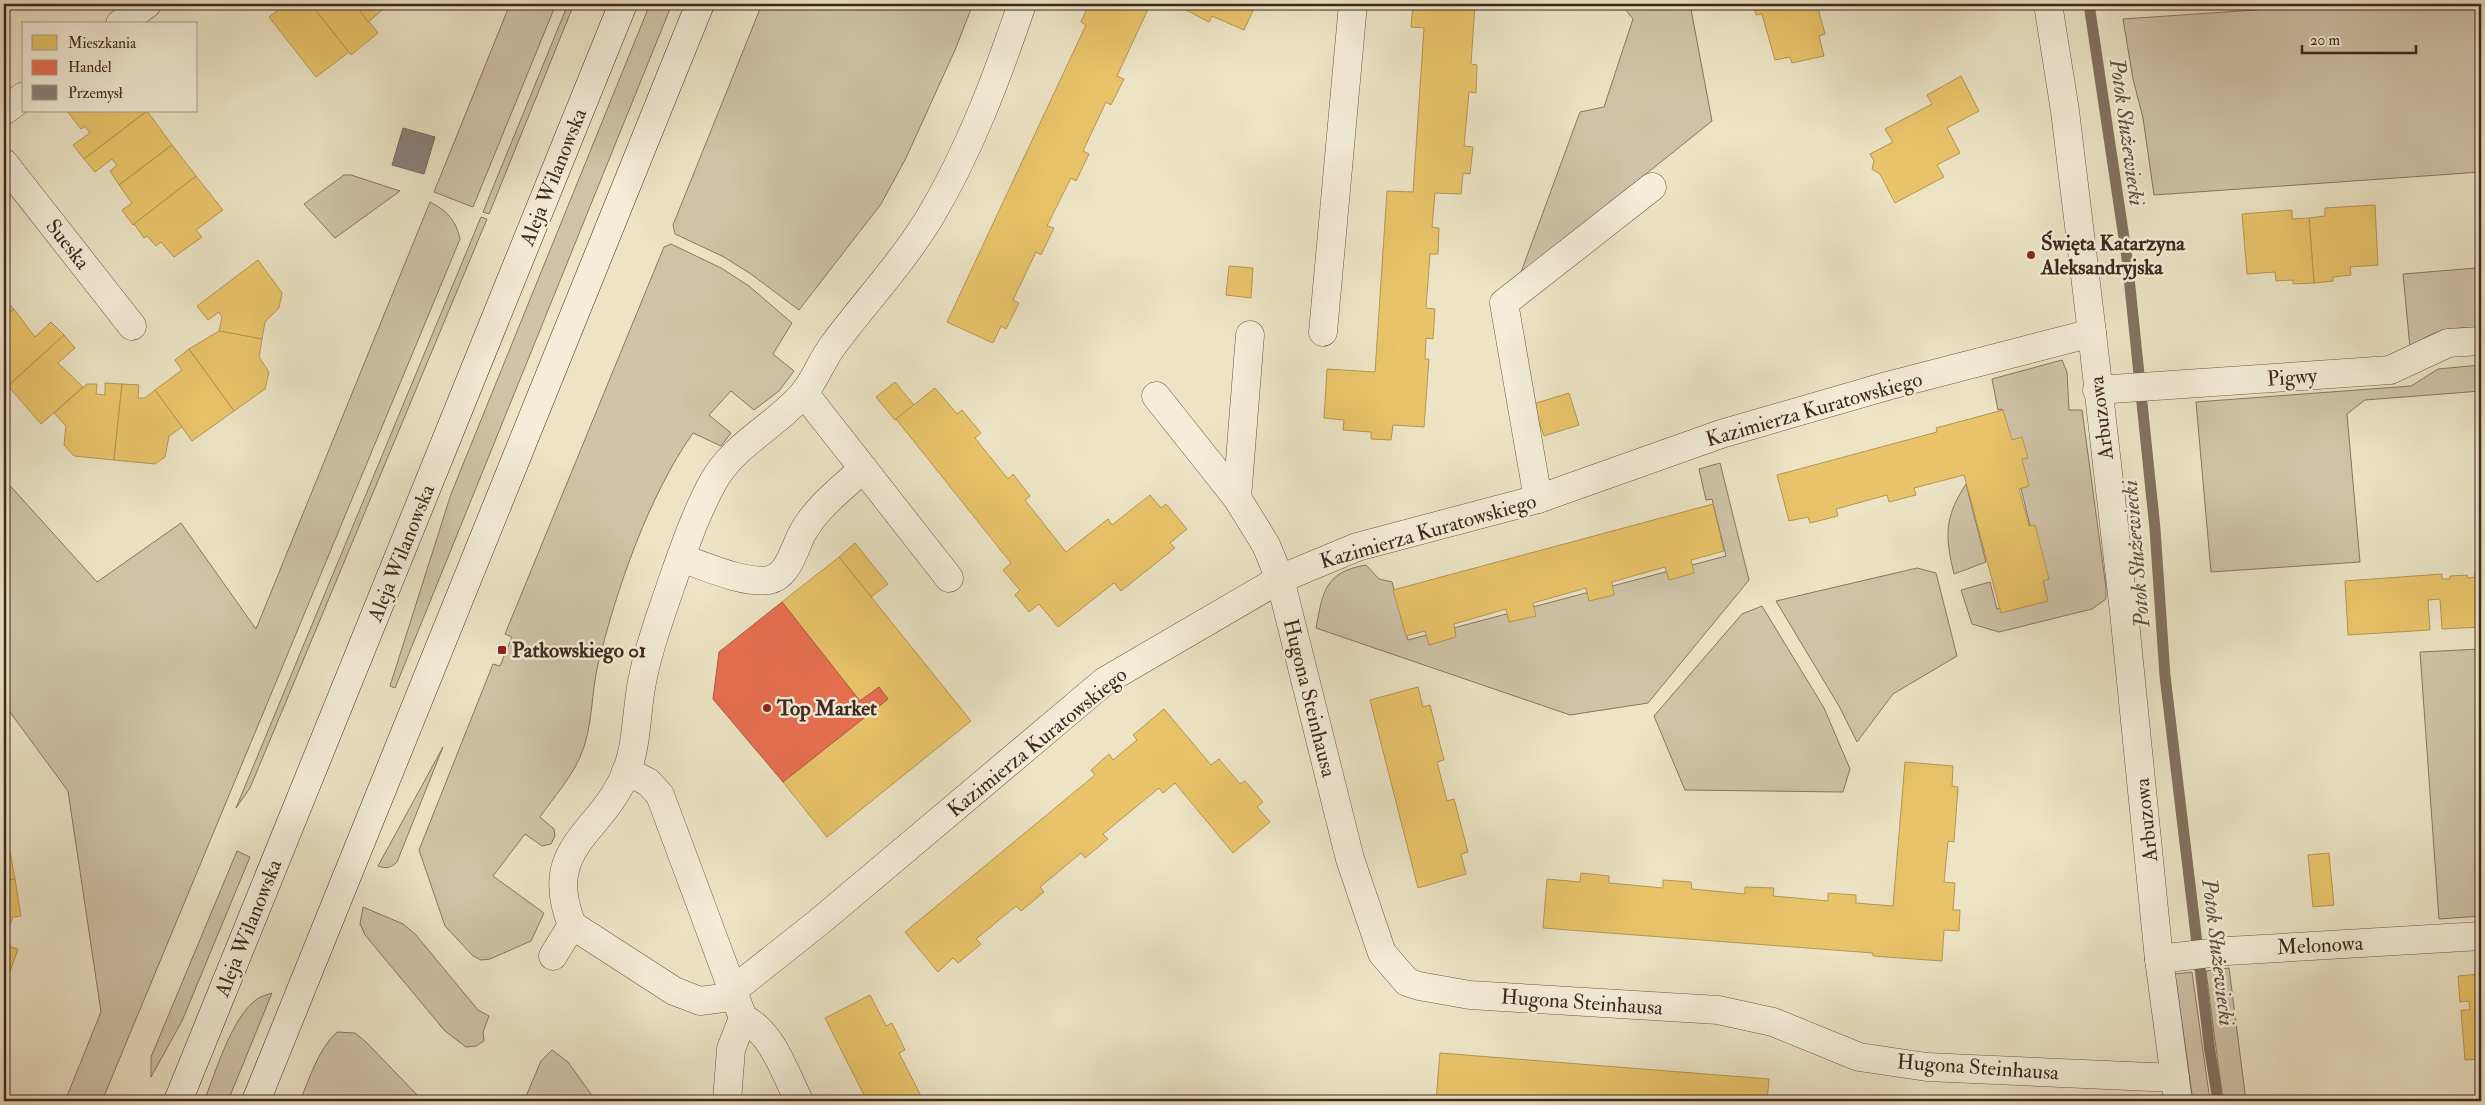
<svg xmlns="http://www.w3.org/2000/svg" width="2485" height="1105" viewBox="0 0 2485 1105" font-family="'IM FELL Double Pica',serif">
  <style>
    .green { fill: #cfc4a9; stroke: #877664 }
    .homes { fill: #e9c46a; stroke: #b69554 }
    .shops { fill: #e76f51; stroke: #b55942 }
    .industry { fill: #8a817c; stroke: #746660 }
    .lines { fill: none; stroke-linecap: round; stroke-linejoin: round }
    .stream { stroke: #837261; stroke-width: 11 }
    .street-casing { stroke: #6a5648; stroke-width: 29 }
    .secondary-casing { stroke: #3f271f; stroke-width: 29 }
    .street { stroke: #f3edd9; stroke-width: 28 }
    .secondary { stroke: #f3edd9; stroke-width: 28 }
    .poi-dot { fill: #8f2418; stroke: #f3edd9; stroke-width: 2 }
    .labels { text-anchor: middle; stroke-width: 5; stroke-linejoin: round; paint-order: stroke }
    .street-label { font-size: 21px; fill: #3f271f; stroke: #f3edd9 }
    .poi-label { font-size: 21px; font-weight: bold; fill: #3f271f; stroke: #f3edd9; text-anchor: start }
    .water-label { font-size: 22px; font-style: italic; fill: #614c40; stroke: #f3edd9 }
  </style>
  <rect width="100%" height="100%" fill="#ece4c5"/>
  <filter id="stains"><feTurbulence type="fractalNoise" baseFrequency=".004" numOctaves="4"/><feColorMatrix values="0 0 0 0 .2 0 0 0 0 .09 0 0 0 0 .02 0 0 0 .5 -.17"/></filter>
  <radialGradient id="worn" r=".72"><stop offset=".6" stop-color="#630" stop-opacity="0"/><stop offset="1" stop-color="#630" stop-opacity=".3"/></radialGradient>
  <g class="green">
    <path d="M 510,4 L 556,4 L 473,207 L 434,192 Z"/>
    <path d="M 568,4 L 574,4 L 489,214 L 483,212 Z"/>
    <path d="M 650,4 L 672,4 L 395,688 L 390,686 L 451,494 Z"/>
    <path d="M 762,4 L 973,4 L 955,50 L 906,158 L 881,204 L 799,310 L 751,274 L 724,257 L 675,234 L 673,225 Z"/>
    <path d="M 1621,4 L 1690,4 L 1712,121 L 1520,275 L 1580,112 L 1604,107 L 1633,19 Z"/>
    <path d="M 2342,4 L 2481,4 L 2481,172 L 2154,195 L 2143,118 L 2133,79 L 2123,19 Z"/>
    <path d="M 344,175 L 351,175 L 400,191 L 335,238 L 304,204 Z"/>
    <path d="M 430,202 C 447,211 456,220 460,239 L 102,1101 L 65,1101 L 101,1012 L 68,791 L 4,704 L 4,479 L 97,582 L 181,523 L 256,629 Z"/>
    <path d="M 481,217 L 487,219 L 250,788 L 236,808 Z"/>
    <path d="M 671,244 L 721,268 L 749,286 L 792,323 L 773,354 L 794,371 L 779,391 L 754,410 L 731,391 L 709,415 L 731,433 L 721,446 L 693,433 C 648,497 617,588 598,664 C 591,693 593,729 580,757 C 571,778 554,797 540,817 L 554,829 L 555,836 L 551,844 L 542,846 L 525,834 L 493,876 L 544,913 L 531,941 L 490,959 L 481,960 L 473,956 L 445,926 L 419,850 L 493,664 L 500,666 L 512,637 L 505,634 L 664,247 Z"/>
    <path d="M 2476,268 L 2481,276 L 2481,327 C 2449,329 2437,327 2410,348 L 2403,274 Z"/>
    <path d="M 2062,360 L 2067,372 L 2069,410 L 2082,410 L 2106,588 L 2106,599 L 2092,609 L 1999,632 L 1972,624 L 1961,590 L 1990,582 L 1997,609 L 2047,597 L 2002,409 L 1998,410 L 1992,379 Z"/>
    <path d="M 2481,365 L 2481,391 L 2365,400 L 2347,414 L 2360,562 L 2211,572 L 2196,402 L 2411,386 L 2438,369 Z"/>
    <path d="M 1720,463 L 1749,580 L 1648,703 L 1570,715 L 1316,628 C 1323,591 1325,572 1366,565 L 1379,579 L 1392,582 L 1408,640 L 1726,556 L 1712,499 L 1706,500 L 1699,469 Z"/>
    <path d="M 1966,484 L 1986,562 L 1954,574 C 1945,536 1944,518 1966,484 Z"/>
    <path d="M 1917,568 L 1936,573 L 1957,656 L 1893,694 L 1857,742 L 1839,706 L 1776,601 Z"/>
    <path d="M 1762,606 L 1824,708 L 1850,769 L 1843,792 L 1685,790 L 1654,716 L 1742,614 Z"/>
    <path d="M 2481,649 L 2481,916 L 2439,919 L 2420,652 Z"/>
    <path d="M 443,747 L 397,862 C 391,868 386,869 378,866 Z"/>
    <path d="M 237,851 L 250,857 L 182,1021 L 151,1077 L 151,1057 Z"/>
    <path d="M 363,907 L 403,924 L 415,934 L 478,1010 L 489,1016 L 483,1032 L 484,1041 L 476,1046 L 466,1047 L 445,1031 L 365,935 L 360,924 Z"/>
    <path d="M 2229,968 L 2246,1101 L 2223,1101 L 2206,971 Z"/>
    <path d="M 2192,972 L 2210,1101 L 2193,1101 L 2175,974 Z"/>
    <path d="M 272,993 L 228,1101 L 204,1101 C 216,1072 231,1018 257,999 C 261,996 267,995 272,993 Z"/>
    <path d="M 337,1032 L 355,1033 L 366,1042 L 423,1101 L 300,1101 C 310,1077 318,1050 337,1032 Z"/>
    <path d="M 552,1050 L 568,1062 L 596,1101 L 524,1101 L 541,1061 Z"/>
  </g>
  <g class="homes">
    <path d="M 286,4 L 311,4 L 349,52 L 316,77 L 269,17 Z"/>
    <path d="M 311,4 L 355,4 L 378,33 L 351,55 Z"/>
    <path d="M 355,4 L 389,4 L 368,22 Z"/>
    <path d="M 1089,4 L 1159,4 L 1156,10 L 1149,7 L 1117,76 L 1124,79 L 1111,105 L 1106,102 L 1083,151 L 1089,154 L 1076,181 L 1071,178 L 1047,226 L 1054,228 L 1041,255 L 1036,252 L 1013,300 L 1019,303 L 1006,329 L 1001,326 L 993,343 L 947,322 L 1086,25 L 1081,22 Z"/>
    <path d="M 1188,4 L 1256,4 L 1244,30 L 1212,16 L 1209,22 L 1186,10 Z"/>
    <path d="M 1413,4 L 1475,4 L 1471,64 L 1477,65 L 1476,93 L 1469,92 L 1464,146 L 1473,147 L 1470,174 L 1463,173 L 1461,194 L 1435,193 L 1432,227 L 1439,228 L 1438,254 L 1430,254 L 1426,308 L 1435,309 L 1433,339 L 1426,338 L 1425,359 L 1429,359 L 1424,427 L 1393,425 L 1391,440 L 1371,439 L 1371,432 L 1343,430 L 1344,420 L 1324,418 L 1327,369 L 1375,372 L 1387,191 L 1413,192 L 1424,28 L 1411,27 Z"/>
    <path d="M 1753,4 L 1817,4 L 1825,34 L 1819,36 L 1824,56 L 1792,63 L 1790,57 L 1775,60 L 1762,14 L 1756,15 Z"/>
    <path d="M 1961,76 L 1979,111 L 1947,128 L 1960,153 L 1937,165 L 1944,177 L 1895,203 L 1880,174 L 1872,169 L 1874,161 L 1870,154 L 1893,142 L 1885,129 L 1932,104 L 1927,95 Z"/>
    <path d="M 67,111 L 147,111 L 84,159 L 73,145 L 90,133 L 85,126 L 81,129 Z"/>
    <path d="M 147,111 L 172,145 L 119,185 L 110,171 L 117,165 L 112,159 L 95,172 L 84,159 Z"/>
    <path d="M 172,145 L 196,176 L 133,225 L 122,210 L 132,203 L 119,185 Z"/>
    <path d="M 196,176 L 223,210 L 196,230 L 202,237 L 174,257 L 161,242 L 156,246 L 147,236 L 144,238 L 134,224 Z"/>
    <path d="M 2375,205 L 2378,265 L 2350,267 L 2351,275 L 2333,277 L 2333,281 L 2314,283 L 2309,218 L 2325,216 L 2325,208 Z"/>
    <path d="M 2292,210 L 2292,219 L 2309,218 L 2314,283 L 2293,284 L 2293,280 L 2276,281 L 2275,272 L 2247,274 L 2242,214 Z"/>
    <path d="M 258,260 L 282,293 L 279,308 L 265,322 L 262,339 L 219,331 L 222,317 L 219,312 L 208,320 L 197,306 Z"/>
    <path d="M 1229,266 L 1253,268 L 1251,298 L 1226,295 Z"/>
    <path d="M 4,299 L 14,309 L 4,318 Z"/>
    <path d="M 14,309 L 35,337 L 51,322 L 64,335 L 8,386 L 4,381 L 4,318 Z"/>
    <path d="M 219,331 L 262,339 L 259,357 L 269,372 L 265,389 L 234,411 L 189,349 Z"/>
    <path d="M 64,335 L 75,348 L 58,363 L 83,387 L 41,424 L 8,386 Z"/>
    <path d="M 189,349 L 234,411 L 192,441 L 155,390 L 182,370 L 175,360 Z"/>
    <path d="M 895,382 L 914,405 L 895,420 L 876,397 Z"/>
    <path d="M 105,383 L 122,384 L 114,460 L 74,456 L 64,445 L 66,426 L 54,413 L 87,384 L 97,384 L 96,394 L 105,395 Z"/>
    <path d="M 122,384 L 139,385 L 138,398 L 145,398 L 155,390 L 182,427 L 169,436 L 165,457 L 155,464 L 114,460 Z"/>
    <path d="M 935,388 L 957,414 L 962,410 L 981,433 L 975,438 L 1008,479 L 1013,474 L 1030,496 L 1025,500 L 1066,552 L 1108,519 L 1112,525 L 1150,495 L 1161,508 L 1166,504 L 1187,529 L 1170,543 L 1175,548 L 1121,591 L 1114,583 L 1058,627 L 1039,604 L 1029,612 L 1015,595 L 1020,590 L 1003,570 L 1011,563 L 896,419 Z"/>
    <path d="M 1569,393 L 1579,425 L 1544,436 L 1533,404 Z"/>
    <path d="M 2003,410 L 2012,440 L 2022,437 L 2028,458 L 2022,459 L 2029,486 L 2019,489 L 2029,526 L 2035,525 L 2049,579 L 2043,581 L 2048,601 L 2001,613 L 1964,475 L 1914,488 L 1916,495 L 1889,502 L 1887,495 L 1836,509 L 1838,516 L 1810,523 L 1808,517 L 1789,521 L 1777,475 L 1937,432 L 1936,428 Z"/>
    <path d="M 1713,504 L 1724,551 L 1691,560 L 1694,573 L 1669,580 L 1665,567 L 1612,582 L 1614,595 L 1589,601 L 1586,588 L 1533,603 L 1536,616 L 1509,622 L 1506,609 L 1454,624 L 1456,637 L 1429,645 L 1425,631 L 1406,636 L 1393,590 Z"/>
    <path d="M 855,543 L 888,584 L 871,597 L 839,557 Z"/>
    <path d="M 839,557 L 971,721 L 827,837 L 783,782 L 888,699 L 879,687 L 860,701 L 782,602 Z"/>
    <path d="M 2481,571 L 2481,627 L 2442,629 L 2440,599 L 2428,600 L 2430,630 L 2348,635 L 2345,581 L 2442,574 L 2442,579 L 2450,579 L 2450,576 L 2467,575 L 2468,578 L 2475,577 L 2475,572 Z"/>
    <path d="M 1418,687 L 1423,707 L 1430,705 L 1444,760 L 1437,762 L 1447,801 L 1454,799 L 1468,852 L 1461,854 L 1466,874 L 1418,888 L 1370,700 Z"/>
    <path d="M 1164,709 L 1211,765 L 1219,759 L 1240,784 L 1245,781 L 1263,802 L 1257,807 L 1270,822 L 1233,853 L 1175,783 L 1163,793 L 1159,788 L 1103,834 L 1108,839 L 1085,858 L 1081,853 L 1040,887 L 1044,892 L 1021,911 L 1016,906 L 976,939 L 981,944 L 958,963 L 953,958 L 938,972 L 905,932 L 1095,775 L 1091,770 L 1109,754 L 1113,760 L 1137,740 L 1133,735 Z"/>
    <path d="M 1905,762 L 1953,766 L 1952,786 L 1958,787 L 1954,842 L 1948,841 L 1944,882 L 1955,883 L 1953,910 L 1960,910 L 1959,931 L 1944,930 L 1942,961 L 1873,956 L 1873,953 L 1543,928 L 1547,879 L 1580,882 L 1581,873 L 1609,876 L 1609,883 L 1663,888 L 1663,880 L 1691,882 L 1692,889 L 1745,894 L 1745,887 L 1774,888 L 1773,896 L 1828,901 L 1828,893 L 1856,895 L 1856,903 L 1893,906 Z"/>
    <path d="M 4,846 L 9,846 L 15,879 L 4,881 Z"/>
    <path d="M 2329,853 L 2334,905 L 2313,907 L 2308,855 Z"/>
    <path d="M 15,879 L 21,916 L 13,917 L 4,942 L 4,881 Z"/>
    <path d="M 4,945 L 18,949 L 7,980 L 4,979 Z"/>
    <path d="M 2481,974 L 2481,1059 L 2465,1060 L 2461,1010 L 2470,1010 L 2469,1001 L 2460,1002 L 2458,976 Z"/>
    <path d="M 870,995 L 886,1026 L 892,1023 L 905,1050 L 899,1053 L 923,1100 L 929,1097 L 931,1101 L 867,1101 L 825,1018 Z"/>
    <path d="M 1440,1053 L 1769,1079 L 1767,1101 L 1436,1101 Z"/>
  </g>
  <path class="shops" d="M 782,602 L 860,701 L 879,687 L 888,699 L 783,782 L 713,699 L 719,652 Z"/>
  <path class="industry" d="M 403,128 L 435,137 L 424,174 L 392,165 Z"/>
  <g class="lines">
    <path class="stream" d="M 2089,4 L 2127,258 L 2155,529 L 2165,676 L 2210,1052 L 2218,1101"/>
    <g class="street-casing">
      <g id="street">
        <path d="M 2048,4 L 2065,111 L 2092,333 L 2124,612 L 2159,959 L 2178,1101"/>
        <path d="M 120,24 L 147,4"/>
        <path d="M 4,111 L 24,96"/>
        <path d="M 4,163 L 132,326"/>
        <path d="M 1323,332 L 1353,4"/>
        <path d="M 2097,390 L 2390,370 L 2448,343 L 2481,341"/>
        <path d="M 804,393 L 949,578"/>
        <path d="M 1156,396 L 1237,498 L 1266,545 L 1280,579 L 1350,859 L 1382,953 L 1407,982 L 1419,986 L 1470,995 L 1718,1010 L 1773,1022 L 1859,1057 L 1927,1067 L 2175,1078"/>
        <path d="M 1237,498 L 1250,335"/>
        <path d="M 1538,499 L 1504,303 L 1652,187"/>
        <path d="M 681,558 C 705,566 744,584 769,580 C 789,576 794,548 803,532 C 817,507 842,488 863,469"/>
        <path d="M 626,771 L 648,782 L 660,795 L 743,1018 C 773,1033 785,1073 799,1101"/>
        <path d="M 572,925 L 674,991 L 700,1001 L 723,998 L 819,922 L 1105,681 L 1280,579 L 1357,547 L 1538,499 L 1721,434 L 1887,386 L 2092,333"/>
        <path d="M 572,925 C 540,845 603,834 627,770 C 638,741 636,707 643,677 C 649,646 661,615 671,585 C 683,551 695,515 713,482 C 734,444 776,426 803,394 C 816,379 822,359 834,344 C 866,301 902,263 930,217 C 970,150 997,77 1022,4"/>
        <path d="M 553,956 L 572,925"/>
        <path d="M 2159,959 L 2228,951 L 2481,936"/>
        <path d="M 727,1101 L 731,1049 L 743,1018"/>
      </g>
    </g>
    <g class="secondary-casing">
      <g id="secondary">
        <path d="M 178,1101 L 623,4"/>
        <path d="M 256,1101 L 700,4"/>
      </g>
    </g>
    <use href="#street" class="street"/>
    <use href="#secondary" class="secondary"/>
  </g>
  <g class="poi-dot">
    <circle cx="2031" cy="255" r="5"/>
    <rect x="497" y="645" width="10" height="10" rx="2.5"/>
    <circle cx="767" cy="708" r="5"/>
  </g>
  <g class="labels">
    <g class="street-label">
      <text transform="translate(553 177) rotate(-68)" y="7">Aleja Wilanowska</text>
      <text transform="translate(68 244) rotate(52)" y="7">Sueska</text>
      <text transform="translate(2292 377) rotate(-4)" y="7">Pigwy</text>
      <text transform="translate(1814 409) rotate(-16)" y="7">Kazimierza Kuratowskiego</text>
      <text transform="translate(2101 418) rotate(-97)" y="7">Arbuzowa</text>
      <text transform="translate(1428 531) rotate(-16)" y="7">Kazimierza Kuratowskiego</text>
      <text transform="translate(401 553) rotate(-68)" y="7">Aleja Wilanowska</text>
      <text transform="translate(1310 698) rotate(76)" y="7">Hugona Steinhausa</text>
      <text transform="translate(1037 742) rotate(-39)" y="7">Kazimierza Kuratowskiego</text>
      <text transform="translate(2146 820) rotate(-96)" y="7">Arbuzowa</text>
      <text transform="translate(248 928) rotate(-68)" y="7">Aleja Wilanowska</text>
      <text transform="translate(2320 945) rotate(-3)" y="7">Melonowa</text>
      <text transform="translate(1582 1002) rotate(4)" y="7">Hugona Steinhausa</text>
      <text transform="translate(1978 1067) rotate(4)" y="7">Hugona Steinhausa</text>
    </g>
    <g class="poi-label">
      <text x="2041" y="250">Święta Katarzyna<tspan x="2041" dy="24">Aleksandryjska</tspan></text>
      <text x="512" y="657">Patkowskiego 01</text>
      <text x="777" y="715">Top Market</text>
    </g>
    <g class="water-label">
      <text transform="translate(2128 132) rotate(82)" y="8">Potok Służewiecki</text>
      <text transform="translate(2135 554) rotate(-95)" y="8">Potok Służewiecki</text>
      <text transform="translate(2219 952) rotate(83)" y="8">Potok Służewiecki</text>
    </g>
  </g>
  <rect width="2485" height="1105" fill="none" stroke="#ece4c5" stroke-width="20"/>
  <rect x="5" y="5" width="2475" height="1095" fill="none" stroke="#3f271f" stroke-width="2.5"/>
  <rect x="10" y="10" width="2465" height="1085" fill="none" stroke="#3f271f"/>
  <rect x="22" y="22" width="175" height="90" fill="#f3edd9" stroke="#ab9e8f"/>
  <rect x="32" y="35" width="25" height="15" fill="#e9c46a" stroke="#ab9e8f"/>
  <text x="68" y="48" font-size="15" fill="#3f271f">Mieszkania</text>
  <rect x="32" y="60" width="25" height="15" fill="#e76f51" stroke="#ab9e8f"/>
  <text x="68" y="72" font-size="15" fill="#3f271f">Handel</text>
  <rect x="32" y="85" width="25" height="15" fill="#8a817c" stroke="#ab9e8f"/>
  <text x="68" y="98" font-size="15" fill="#3f271f">Przemysł</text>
  <path d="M2302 45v8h114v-8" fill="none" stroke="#3f271f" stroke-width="2.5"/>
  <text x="2310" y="45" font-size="15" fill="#3f271f" stroke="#f3edd9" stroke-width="4" paint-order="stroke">20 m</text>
  <rect width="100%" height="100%" filter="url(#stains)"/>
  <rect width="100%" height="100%" fill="url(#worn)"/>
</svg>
